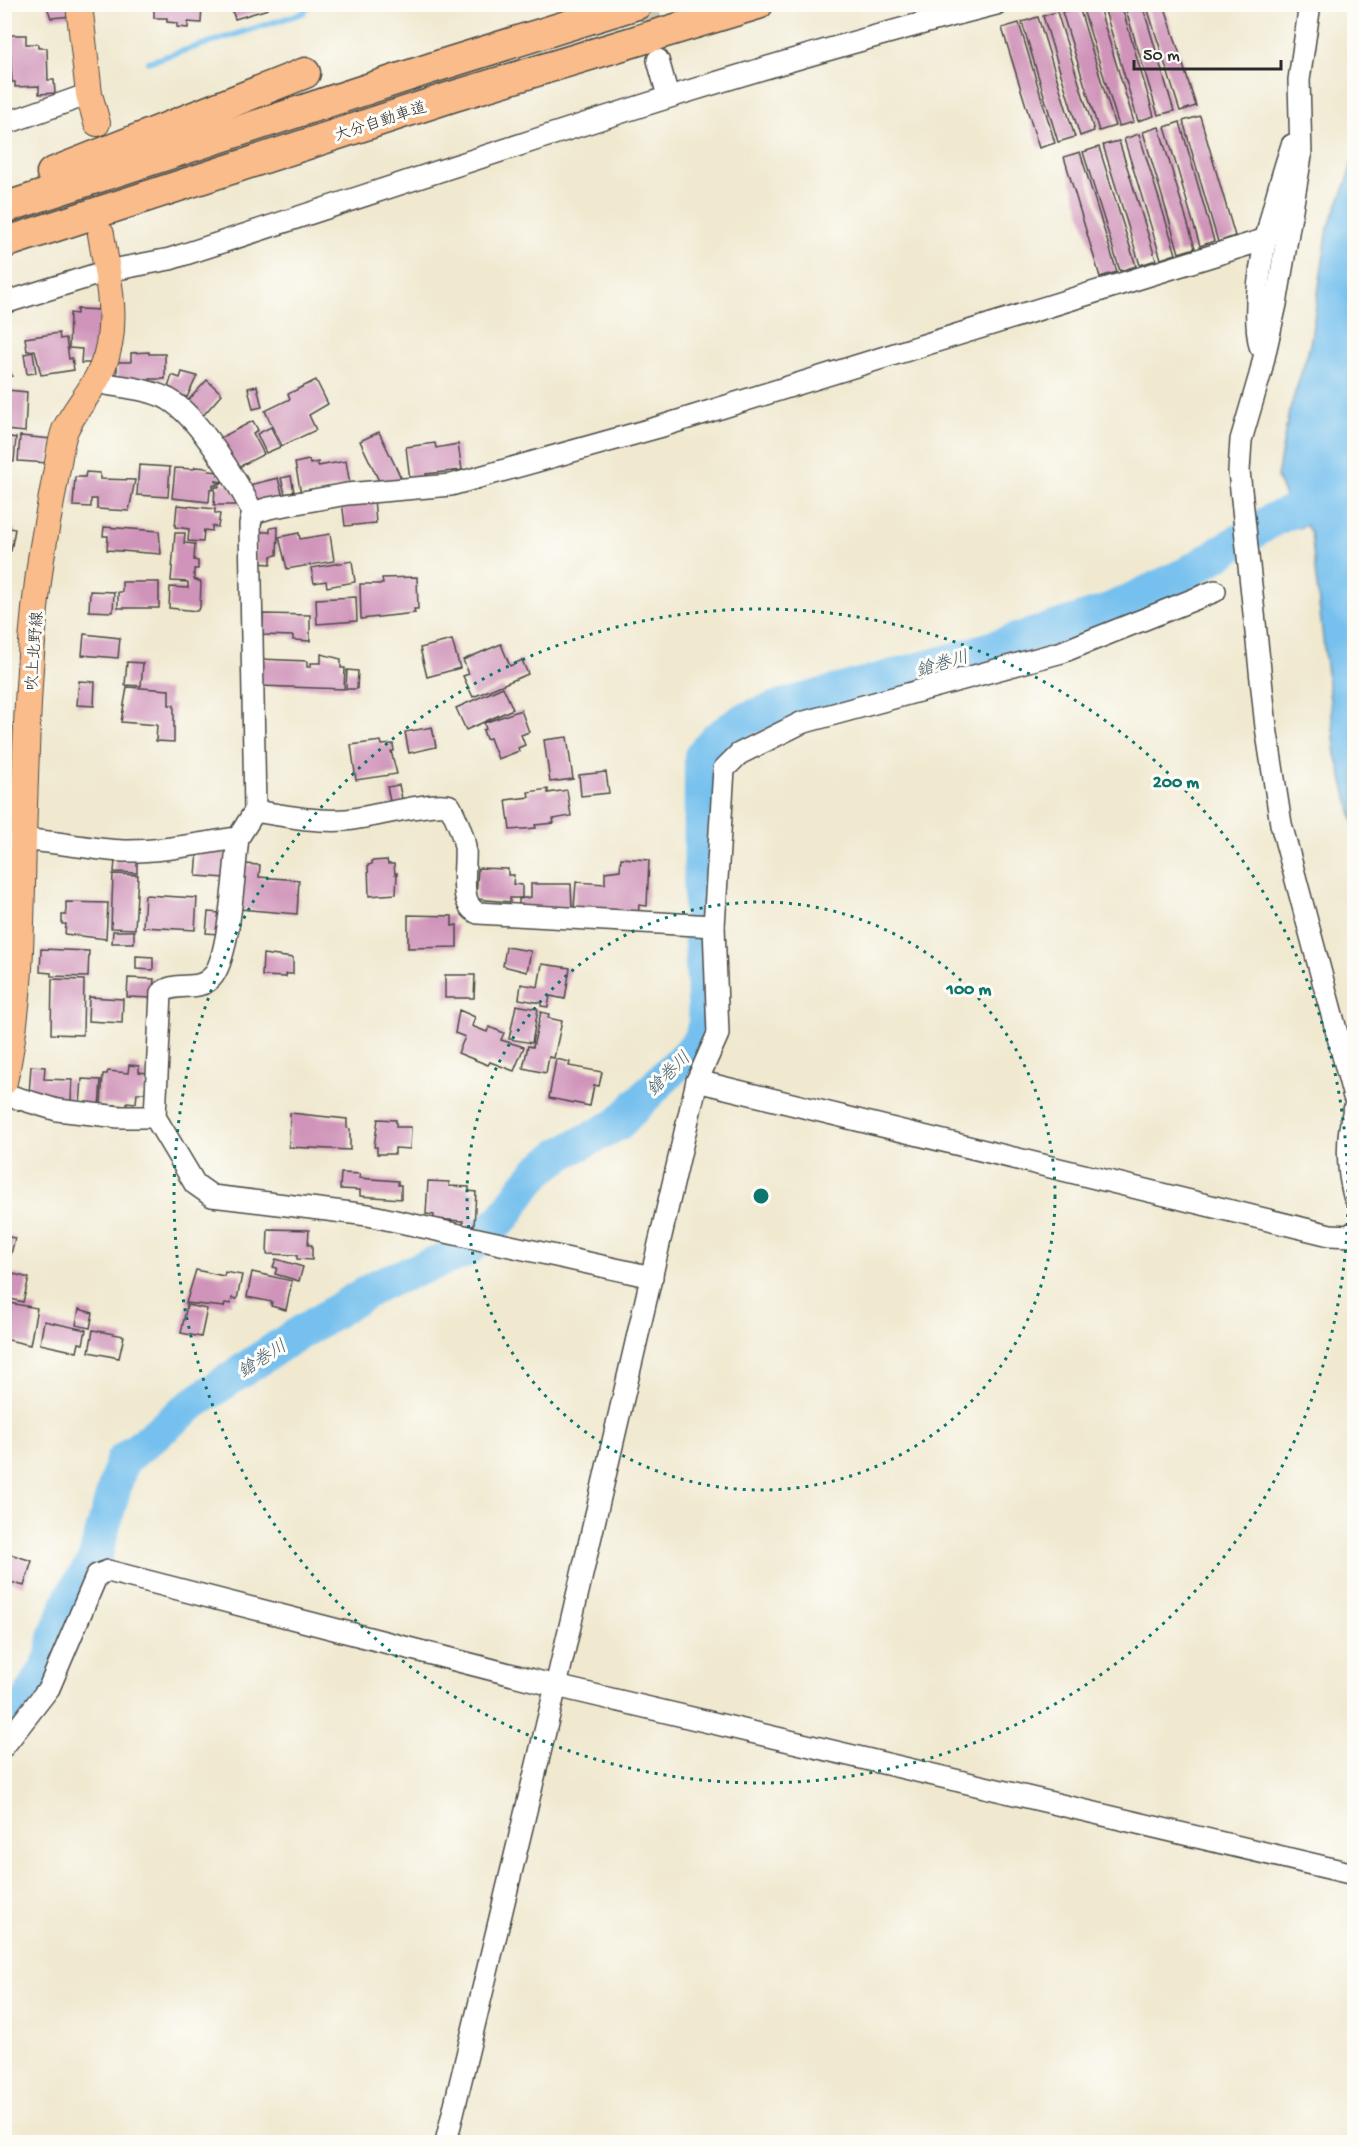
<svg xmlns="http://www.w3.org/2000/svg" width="1359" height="2147" viewBox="0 0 1359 2147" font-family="'Gochi Hand','Klee One',sans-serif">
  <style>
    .water { fill: #74c0ee; stroke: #50768c; stroke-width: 1.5 }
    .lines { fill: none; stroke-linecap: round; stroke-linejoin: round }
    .stream { stroke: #74c0ee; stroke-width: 6 }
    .river { stroke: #74c0ee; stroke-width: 34 }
    .building { fill: #d094ba }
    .minor-tunnel { stroke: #c9c3af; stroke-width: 21; stroke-dasharray: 21 10; stroke-linecap: butt }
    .minor-casing { stroke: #494844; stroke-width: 24 }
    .major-casing { stroke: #494844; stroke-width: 28 }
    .highway-casing { stroke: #494844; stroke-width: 33 }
    .minor { stroke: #fff; stroke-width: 21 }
    .major { stroke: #f9bc8a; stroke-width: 26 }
    .highway { stroke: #f9bc8a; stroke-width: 30 }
    .ring { fill: none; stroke: #0f766e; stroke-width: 3; stroke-dasharray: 3 6 }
    .labels { text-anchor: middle; stroke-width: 6; stroke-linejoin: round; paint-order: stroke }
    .street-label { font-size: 16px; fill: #2b2b2b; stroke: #fdfcf7 }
    .water-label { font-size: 18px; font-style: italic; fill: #455f6f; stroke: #fdfcf7 }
    .centre { fill: #0f766e; stroke: #fdfcf7; stroke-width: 3 }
    .ring-label { font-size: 18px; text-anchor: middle; font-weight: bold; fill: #0f766e; stroke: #fdfcf7; stroke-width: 6; stroke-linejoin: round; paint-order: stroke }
  </style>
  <rect width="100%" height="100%" fill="#fdfcf7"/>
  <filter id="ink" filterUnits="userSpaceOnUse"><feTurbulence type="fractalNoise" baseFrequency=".0167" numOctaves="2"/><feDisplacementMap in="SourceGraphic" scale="12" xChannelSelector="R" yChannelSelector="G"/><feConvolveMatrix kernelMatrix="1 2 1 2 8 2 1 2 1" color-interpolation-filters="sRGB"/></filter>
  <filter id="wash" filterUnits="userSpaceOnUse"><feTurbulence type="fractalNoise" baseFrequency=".008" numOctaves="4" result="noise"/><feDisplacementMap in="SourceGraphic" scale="24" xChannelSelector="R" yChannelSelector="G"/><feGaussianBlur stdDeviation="1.35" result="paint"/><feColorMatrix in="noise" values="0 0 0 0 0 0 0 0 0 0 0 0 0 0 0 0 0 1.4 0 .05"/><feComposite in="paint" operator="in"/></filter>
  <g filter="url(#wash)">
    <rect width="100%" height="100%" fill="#f0e9d0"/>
    <path class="water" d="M 1354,154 L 1354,823 L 1336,754 L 1311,533 L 1306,525 L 1298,528 L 1277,477 L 1289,412 L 1310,345 L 1328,228 L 1347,182 Z"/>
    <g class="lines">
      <path class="stream" d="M 148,62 L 303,13 L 310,4"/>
      <path class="river" d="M 4,1727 L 28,1701 L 51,1659 L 56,1633 L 72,1595 L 94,1561 L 122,1461 L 194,1403 L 288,1340 L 380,1284 L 466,1251 L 504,1217 L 523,1189 L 539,1170 L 561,1154 L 618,1124 L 700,1041 L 705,1022 L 700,926 L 701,756 L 715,739 L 743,720 L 782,706 L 950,661 L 1105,612 L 1186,574 L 1274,519 L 1354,487"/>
    </g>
    <g id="blocks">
      <g class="building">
        <path d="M 46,4 L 72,4 L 73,16 L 51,18 Z"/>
        <path d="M 154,4 L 202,4 L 201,23 L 188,22 L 188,28 L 177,27 L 177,23 L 167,22 L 167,18 L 154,18 Z"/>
        <path d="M 230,4 L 266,4 L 268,9 L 235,19 Z"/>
        <path d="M 1098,4 L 1134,122 L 1119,126 L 1082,6 Z"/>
        <path d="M 1103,4 L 1121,4 L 1154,116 L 1138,121 Z"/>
        <path d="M 1124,4 L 1142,4 L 1174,111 L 1158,115 Z"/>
        <path d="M 1146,4 L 1164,4 L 1196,106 L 1180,111 Z"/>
        <path d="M 1079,7 L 1115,126 L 1099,131 L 1062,12 Z"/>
        <path d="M 1057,12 L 1094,131 L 1080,136 L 1043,16 Z"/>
        <path d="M 1038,17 L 1075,137 L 1058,142 L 1022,22 Z"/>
        <path d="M 1019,23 L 1055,143 L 1039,148 L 1002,28 Z"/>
        <path d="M 9,35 L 26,35 L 26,44 L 38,44 L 38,48 L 47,48 L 48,80 L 54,80 L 55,93 L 39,94 L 39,86 L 15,87 L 15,82 L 12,82 Z"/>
        <path d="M 1200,116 L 1235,236 L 1218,242 L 1183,121 Z"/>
        <path d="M 1180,122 L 1214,241 L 1200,246 L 1165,127 Z"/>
        <path d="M 1159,127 L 1195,248 L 1179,253 L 1143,132 Z"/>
        <path d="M 1139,134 L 1176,254 L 1161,259 L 1124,139 Z"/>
        <path d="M 1119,141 L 1156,260 L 1140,265 L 1103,145 Z"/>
        <path d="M 1099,147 L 1136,266 L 1120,271 L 1083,152 Z"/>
        <path d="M 1080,152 L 1117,272 L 1100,277 L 1064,157 Z"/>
        <path d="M 77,309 L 103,310 L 93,363 L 81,363 L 82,349 L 69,348 L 70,313 L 77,314 Z"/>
        <path d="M 59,333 L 60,339 L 66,338 L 69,359 L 72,358 L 74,370 L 41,375 L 35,350 L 27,351 L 25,338 Z"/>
        <path d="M 4,351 L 12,376 L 4,378 Z"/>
        <path d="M 33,352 L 36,373 L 27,374 L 24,354 Z"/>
        <path d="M 149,352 L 149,354 L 165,354 L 165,379 L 150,379 L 150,384 L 117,379 L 117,362 L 131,362 L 131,353 Z"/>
        <path d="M 182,372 L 197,376 L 187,397 L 167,391 L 172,375 L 180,378 Z"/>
        <path d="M 207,380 L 222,394 L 201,418 L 185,404 Z"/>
        <path d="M 316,380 L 328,404 L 309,415 L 316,430 L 282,446 L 265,411 L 290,399 L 288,394 Z"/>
        <path d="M 257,386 L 262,407 L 253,409 L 248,388 Z"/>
        <path d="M 7,390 L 27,392 L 25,432 L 6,430 Z"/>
        <path d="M 253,421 L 258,430 L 253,433 L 264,454 L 233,470 L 218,439 Z"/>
        <path d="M 271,427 L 280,447 L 266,453 L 257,434 Z"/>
        <path d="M 379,432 L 402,480 L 390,486 L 386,480 L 380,483 L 360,441 Z"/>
        <path d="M 4,436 L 16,438 L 14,462 L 4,461 Z"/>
        <path d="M 20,436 L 52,439 L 49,463 L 18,461 Z"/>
        <path d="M 435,443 L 436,448 L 458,444 L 462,470 L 426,474 L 427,478 L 410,480 L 406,447 Z"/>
        <path d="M 309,460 L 310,464 L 318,462 L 318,466 L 346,461 L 350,485 L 301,494 L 295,463 Z"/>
        <path d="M 139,465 L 170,467 L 168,497 L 137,495 Z"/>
        <path d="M 195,467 L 208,468 L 209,471 L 219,472 L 218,475 L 222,476 L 222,482 L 216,481 L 217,485 L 213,485 L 213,490 L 210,489 L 209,502 L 172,498 L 175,468 L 194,469 Z"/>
        <path d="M 86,472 L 100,473 L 100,479 L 135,480 L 129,511 L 97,509 L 97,499 L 91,499 L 91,507 L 73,506 L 75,477 L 85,477 Z"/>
        <path d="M 291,476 L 294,492 L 285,494 L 281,478 Z"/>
        <path d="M 278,478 L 283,497 L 254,505 L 249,485 Z"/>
        <path d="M 219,483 L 234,484 L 242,505 L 214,505 L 215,487 L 219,487 Z"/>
        <path d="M 374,498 L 376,523 L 345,526 L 342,501 Z"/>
        <path d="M 177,505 L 215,509 L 215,513 L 220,514 L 218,527 L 212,526 L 212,531 L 204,530 L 203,542 L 188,541 L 189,529 L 175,527 Z"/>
        <path d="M 4,527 L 15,529 L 11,551 L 4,550 Z"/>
        <path d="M 104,527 L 159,531 L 161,554 L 107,550 L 108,536 L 103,536 Z"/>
        <path d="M 278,527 L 277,555 L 271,556 L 271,564 L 255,563 L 256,532 L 270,532 L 270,528 Z"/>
        <path d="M 175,533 L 185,533 L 184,543 L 195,544 L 194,560 L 198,561 L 198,569 L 194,569 L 194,579 L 201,582 L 200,608 L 197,611 L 169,608 L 170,587 L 188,588 L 188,582 L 171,581 Z"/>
        <path d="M 299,533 L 300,539 L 330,534 L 334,561 L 287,569 L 279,537 Z"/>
        <path d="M 352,561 L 355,582 L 327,587 L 326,581 L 314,583 L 311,568 Z"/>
        <path d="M 417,577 L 418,609 L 414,609 L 415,613 L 361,619 L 360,584 L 383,584 L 382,578 Z"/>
        <path d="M 122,582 L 159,582 L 159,608 L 118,608 L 118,592 L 122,592 Z"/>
        <path d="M 90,591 L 114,592 L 113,612 L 89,611 Z"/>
        <path d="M 356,597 L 357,621 L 317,624 L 316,599 Z"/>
        <path d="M 263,614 L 310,615 L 310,641 L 293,640 L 293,636 L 262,635 Z"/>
        <path d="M 84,634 L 120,638 L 118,658 L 82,655 Z"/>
        <path d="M 452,640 L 460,668 L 427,677 L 420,648 Z"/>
        <path d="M 501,644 L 510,666 L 522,660 L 528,674 L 473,697 L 463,676 L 469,674 L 463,660 Z"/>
        <path d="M 321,654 L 341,659 L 341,668 L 345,668 L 344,689 L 260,686 L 260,659 L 307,661 L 307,667 L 311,667 L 311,663 L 321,663 Z"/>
        <path d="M 127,662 L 143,663 L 141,686 L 125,685 Z"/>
        <path d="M 347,670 L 358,671 L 357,689 L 346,689 Z"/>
        <path d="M 79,681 L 95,682 L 94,706 L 77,705 Z"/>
        <path d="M 127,687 L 169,690 L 169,705 L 174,705 L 174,742 L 156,741 L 157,725 L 121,722 Z"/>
        <path d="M 503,687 L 513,709 L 466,730 L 456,708 Z"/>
        <path d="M 521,710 L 529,732 L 521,735 L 525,745 L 518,748 L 519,751 L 498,759 L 490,738 L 486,739 L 483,730 L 486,729 L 484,723 Z"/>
        <path d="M 432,727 L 436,747 L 409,753 L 405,732 Z"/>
        <path d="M 567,737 L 573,779 L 550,782 L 544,740 Z"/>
        <path d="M 381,741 L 382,745 L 393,744 L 394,751 L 391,751 L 397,774 L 356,780 L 351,745 Z"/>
        <path d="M 606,772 L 609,793 L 581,796 L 579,775 Z"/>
        <path d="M 399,785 L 403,803 L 391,806 L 387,787 Z"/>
        <path d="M 548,789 L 548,793 L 567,790 L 571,816 L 553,819 L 554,823 L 535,825 L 536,828 L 510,830 L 506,800 L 529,797 L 528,792 Z"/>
        <path d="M 4,795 L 9,795 L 11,833 L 4,834 Z"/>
        <path d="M 198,849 L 227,851 L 226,878 L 196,876 Z"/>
        <path d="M 621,858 L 649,860 L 647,906 L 639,905 L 638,917 L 603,915 L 603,909 L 574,908 L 576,882 L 605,884 L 605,872 L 620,870 Z"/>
        <path d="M 115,860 L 137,861 L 137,873 L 114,872 Z"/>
        <path d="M 387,860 L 388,864 L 394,864 L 395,874 L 397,873 L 396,894 L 369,896 L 368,865 L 372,864 L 372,861 Z"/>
        <path d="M 243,864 L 260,865 L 259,877 L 299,880 L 297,914 L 239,909 Z"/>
        <path d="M 478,868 L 508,869 L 508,875 L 514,875 L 513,884 L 522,885 L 522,898 L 510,898 L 510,902 L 476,899 Z"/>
        <path d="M 113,874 L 138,875 L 135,929 L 111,928 Z"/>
        <path d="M 531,884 L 571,884 L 572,909 L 519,907 L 519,899 L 531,897 Z"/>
        <path d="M 145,895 L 197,898 L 195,930 L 143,927 Z"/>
        <path d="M 66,902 L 108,903 L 106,939 L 65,934 L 66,924 L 62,924 L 62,915 L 66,915 Z"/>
        <path d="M 208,912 L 220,913 L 219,934 L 206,933 Z"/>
        <path d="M 408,915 L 452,916 L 452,926 L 457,925 L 457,947 L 408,948 Z"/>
        <path d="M 113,931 L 134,931 L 134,943 L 112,943 Z"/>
        <path d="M 506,947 L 531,951 L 527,972 L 503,966 Z"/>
        <path d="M 41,949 L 89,951 L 88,977 L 51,976 L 51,973 L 40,972 Z"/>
        <path d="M 263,954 L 293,958 L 293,974 L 286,974 L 286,977 L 262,976 Z"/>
        <path d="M 136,956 L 153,957 L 153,970 L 136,969 Z"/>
        <path d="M 542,964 L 570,968 L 565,999 L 550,996 L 548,1007 L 541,1006 L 541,1003 L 519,999 L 521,984 L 538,987 Z"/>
        <path d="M 445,975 L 475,975 L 474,998 L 445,998 Z"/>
        <path d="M 128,978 L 154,979 L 153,998 L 127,997 Z"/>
        <path d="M 52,979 L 84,980 L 83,1035 L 51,1034 Z"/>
        <path d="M 89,997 L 123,999 L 122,1023 L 88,1021 Z"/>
        <path d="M 516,1005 L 538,1009 L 532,1043 L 509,1039 Z"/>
        <path d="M 459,1010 L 475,1017 L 472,1026 L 487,1032 L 489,1027 L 504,1033 L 501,1040 L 524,1047 L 514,1071 L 490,1062 L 488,1065 L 458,1053 L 465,1037 L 455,1033 Z"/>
        <path d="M 541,1012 L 549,1014 L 548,1018 L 562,1021 L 554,1058 L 549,1057 L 546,1073 L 523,1068 L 528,1046 L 533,1047 Z"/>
        <path d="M 556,1059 L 570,1062 L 569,1066 L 602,1072 L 599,1086 L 594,1085 L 590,1106 L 549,1098 Z"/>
        <path d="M 129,1065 L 139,1066 L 139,1072 L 147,1073 L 145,1093 L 137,1093 L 136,1103 L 127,1102 L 127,1106 L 101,1104 L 103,1074 L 107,1074 L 108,1071 L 128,1073 Z"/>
        <path d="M 31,1066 L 45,1067 L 44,1079 L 72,1080 L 71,1102 L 42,1100 L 42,1094 L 29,1094 Z"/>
        <path d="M 82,1079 L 101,1080 L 99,1107 L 80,1106 Z"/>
        <path d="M 290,1113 L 347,1119 L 347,1128 L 350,1129 L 350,1150 L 289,1147 Z"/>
        <path d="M 378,1119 L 396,1120 L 396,1127 L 411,1127 L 410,1149 L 395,1148 L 395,1154 L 377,1154 L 377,1147 L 374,1147 Z"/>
        <path d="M 341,1173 L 360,1174 L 359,1178 L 398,1181 L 398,1185 L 401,1185 L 401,1199 L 360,1196 L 360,1190 L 340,1189 Z"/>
        <path d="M 428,1181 L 449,1182 L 449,1186 L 469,1187 L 469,1191 L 476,1192 L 474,1226 L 463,1225 L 463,1221 L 434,1219 L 434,1215 L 426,1214 Z"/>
        <path d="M 268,1229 L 309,1230 L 308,1245 L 312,1245 L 312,1260 L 297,1259 L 297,1255 L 267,1254 Z"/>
        <path d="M 4,1236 L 15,1238 L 10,1258 L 4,1257 Z"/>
        <path d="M 276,1259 L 303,1267 L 299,1281 L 275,1274 L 277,1268 L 273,1267 Z"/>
        <path d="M 196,1270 L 224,1276 L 225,1272 L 242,1275 L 237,1299 L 232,1298 L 231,1304 L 225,1303 L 224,1307 L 186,1303 Z"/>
        <path d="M 252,1272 L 292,1281 L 286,1310 L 271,1306 L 272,1302 L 247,1297 Z"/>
        <path d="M 14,1274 L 29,1278 L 23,1302 L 7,1298 Z"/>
        <path d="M 4,1302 L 37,1308 L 30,1345 L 4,1339 Z"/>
        <path d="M 187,1305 L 207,1309 L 201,1337 L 181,1333 Z"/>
        <path d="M 79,1309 L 93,1313 L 90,1328 L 76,1325 Z"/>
        <path d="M 44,1321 L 86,1330 L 83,1344 L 79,1343 L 77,1352 L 40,1344 Z"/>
        <path d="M 93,1330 L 124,1336 L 119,1358 L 89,1352 Z"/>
        <path d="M 4,1552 L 32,1561 L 24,1586 L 4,1580 Z"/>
      </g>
    </g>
  </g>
  <g filter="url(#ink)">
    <use href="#blocks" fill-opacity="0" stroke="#494844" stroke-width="1.5"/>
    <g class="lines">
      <path class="minor-tunnel" d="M 648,4 L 656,48"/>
      <g class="minor-casing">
        <g id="minor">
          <path d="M 1310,4 L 1299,80 L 1301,156 L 1276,304 L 1260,375 L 1241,440 L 1239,471 L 1266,727 L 1281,824 L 1354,1097"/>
          <path d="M 658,60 L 668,96"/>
          <path d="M 4,124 L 89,94"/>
          <path d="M 4,303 L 107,271 L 170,259 C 444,171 716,75 996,4"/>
          <path d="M 1260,346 C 1247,292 1275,197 1292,145"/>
          <path d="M 96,382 C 118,387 147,388 168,399 C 198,416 238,482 253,513"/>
          <path d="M 255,811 C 285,816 315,822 346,820 C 370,818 434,800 450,806 C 456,818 463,833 465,847 C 467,866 457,904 478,913 L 714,926"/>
          <path d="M 4,840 C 44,838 84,849 124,851 C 161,852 201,843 238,838 L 255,811 L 250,524 L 253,513 L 269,508 L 347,494 L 451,485 L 659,427 L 1266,239"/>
          <path d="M 697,1081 L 1330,1235 L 1352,1236 L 1354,1232"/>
          <path d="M 4,1094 L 57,1110 L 119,1117 L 155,1117 L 195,1184 L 212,1196 L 368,1215 L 652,1277"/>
          <path d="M 1354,1110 C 1346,1136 1347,1170 1354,1196"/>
          <path d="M 155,1117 L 161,993 C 176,980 198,993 212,977 C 230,958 234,868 238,838"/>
          <path d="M 4,1746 L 49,1688 L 97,1575 L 108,1571 L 556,1686 L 1354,1874"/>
          <path d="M 446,2142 L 556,1686 L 697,1081 L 718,1034 L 714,926 L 724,769 L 739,754 L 801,723 L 1062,652 L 1215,591"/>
        </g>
      </g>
      <g class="major-casing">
        <g id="major">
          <path d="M 79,4 L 89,94 L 97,123"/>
          <path d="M 4,1082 C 22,1002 21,920 23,839 C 26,746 28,651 41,559 C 45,531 51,503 56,474 C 59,460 60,443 65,430 C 75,408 93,391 102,368 C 120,327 108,277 101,234"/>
        </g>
      </g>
      <g class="highway-casing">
        <g id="highway">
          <path d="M 52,173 L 305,73"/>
          <path d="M 4,208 L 441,65 L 637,4"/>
          <path d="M 4,243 L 451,97 L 758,4"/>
        </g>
      </g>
      <use href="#minor" class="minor"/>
      <use href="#major" class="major"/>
      <use href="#highway" class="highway"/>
    </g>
  </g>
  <g class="ring">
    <circle cx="761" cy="1196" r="294"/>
    <circle cx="761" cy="1196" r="587"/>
  </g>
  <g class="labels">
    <g class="street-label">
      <text transform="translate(380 120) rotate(-18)" y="6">大分自動車道</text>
      <text transform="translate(33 651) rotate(-86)" y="6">吹上北野線</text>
    </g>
    <g class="water-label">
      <text transform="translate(942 663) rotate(-16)" y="6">鎗巻川</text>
      <text transform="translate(668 1073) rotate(-45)" y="6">鎗巻川</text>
      <text transform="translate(262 1358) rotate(-33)" y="6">鎗巻川</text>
    </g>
  </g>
  <circle cx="761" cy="1196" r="9" class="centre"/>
  <g class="ring-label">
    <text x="1176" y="787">200 m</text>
    <text x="969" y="994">100 m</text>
  </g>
  <rect width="1359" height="2147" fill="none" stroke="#fdfcf7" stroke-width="24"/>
  <path d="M1134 60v9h147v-9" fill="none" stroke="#2b2b2b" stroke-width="3"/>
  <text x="1143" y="60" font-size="18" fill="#2b2b2b" stroke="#fdfcf7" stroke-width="4.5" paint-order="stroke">50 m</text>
</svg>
